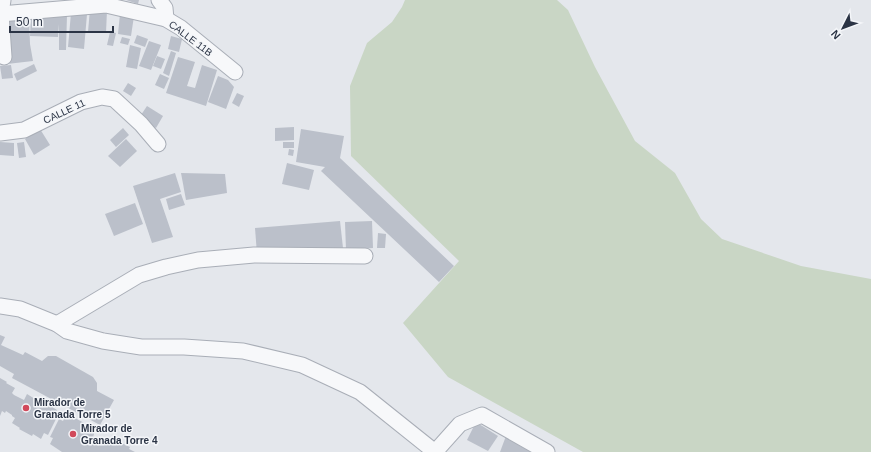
<svg xmlns="http://www.w3.org/2000/svg" width="871" height="452" viewBox="0 0 871 452" font-family="Helvetica,sans-serif">
  <style>
    .green { fill: #c9d6c5 }
    .building { fill: #bbc0ca }
    .lines { fill: none; stroke-linecap: round; stroke-linejoin: round }
    .minor-casing { stroke: #a9aeb7; stroke-width: 17 }
    .minor { stroke: #f7f8fa; stroke-width: 15 }
    .poi-dot { fill: #d1495b; stroke: #f4f6f9; stroke-width: 1.5 }
    .labels { text-anchor: middle; stroke-width: 3; stroke-linejoin: round; paint-order: stroke }
    .street-label { font-size: 10px; fill: #2b3445; stroke: #f4f6f9 }
    .poi-label { font-size: 10px; font-weight: bold; fill: #2b3445; stroke: #f4f6f9; text-anchor: start }
  </style>
  <rect width="100%" height="100%" fill="#e4e7ec"/>
  <path class="green" d="M 405,0 L 557,0 L 568,10 L 595,67 L 635,141 L 675,173 L 701,219 L 722,239 L 801,266 L 871,279 L 871,452 L 583,452 L 448,377 L 403,323 L 459,261 L 351,156 L 350,86 L 367,43 L 392,22 L 402,7 Z"/>
  <g class="building">
    <path d="M 126,0 L 139,0 L 138,4 Z"/>
    <path d="M 90,9 L 107,10 L 106,33 L 88,32 Z"/>
    <path d="M 71,13 L 87,14 L 84,49 L 68,47 Z"/>
    <path d="M 120,14 L 134,16 L 131,36 L 118,34 Z"/>
    <path d="M 60,15 L 67,15 L 66,50 L 59,50 L 59,24 L 58,37 L 30,36 L 31,16 L 60,17 Z"/>
    <path d="M 29,18 L 30,44 L 33,61 L 7,64 L 3,21 Z"/>
    <path d="M 110,32 L 116,33 L 113,46 L 107,45 Z"/>
    <path d="M 137,35 L 148,39 L 145,47 L 134,43 Z"/>
    <path d="M 171,36 L 182,39 L 179,52 L 168,49 Z"/>
    <path d="M 122,37 L 130,39 L 128,45 L 120,43 Z"/>
    <path d="M 149,41 L 161,45 L 151,70 L 139,66 Z"/>
    <path d="M 130,45 L 141,48 L 137,69 L 126,67 Z"/>
    <path d="M 171,51 L 176,53 L 169,76 L 163,73 Z"/>
    <path d="M 157,56 L 165,59 L 161,69 L 153,66 Z"/>
    <path d="M 178,57 L 195,62 L 187,86 L 195,88 L 202,65 L 217,70 L 206,106 L 166,93 Z"/>
    <path d="M 34,64 L 37,71 L 17,81 L 14,74 Z"/>
    <path d="M 11,65 L 13,78 L 2,79 L 0,66 Z"/>
    <path d="M 160,74 L 169,78 L 164,89 L 155,85 Z"/>
    <path d="M 218,76 L 228,80 L 234,87 L 226,109 L 208,102 Z"/>
    <path d="M 128,83 L 136,88 L 131,96 L 123,91 Z"/>
    <path d="M 237,93 L 244,96 L 239,107 L 232,103 Z"/>
    <path d="M 147,106 L 163,116 L 156,128 L 139,118 Z"/>
    <path d="M 294,127 L 294,140 L 275,141 L 275,128 Z"/>
    <path d="M 123,128 L 129,135 L 116,147 L 110,140 Z"/>
    <path d="M 40,129 L 50,145 L 34,155 L 25,139 Z"/>
    <path d="M 301,129 L 344,136 L 340,158 L 454,266 L 439,282 L 321,171 L 325,167 L 296,162 Z"/>
    <path d="M 126,139 L 137,151 L 120,167 L 108,156 Z"/>
    <path d="M 0,142 L 14,143 L 14,156 L 0,155 Z"/>
    <path d="M 24,142 L 26,157 L 19,158 L 17,143 Z"/>
    <rect x="283" y="142" width="11" height="6"/>
    <path d="M 289,149 L 294,150 L 293,156 L 288,155 Z"/>
    <path d="M 287,163 L 314,170 L 309,190 L 282,184 Z"/>
    <path d="M 175,173 L 181,192 L 160,199 L 173,237 L 152,243 L 133,186 Z"/>
    <path d="M 181,173 L 225,174 L 227,193 L 186,200 Z"/>
    <path d="M 181,194 L 185,205 L 169,210 L 166,199 Z"/>
    <path d="M 135,203 L 143,224 L 114,236 L 105,214 Z"/>
    <path d="M 340,221 L 343,248 L 257,254 L 255,228 Z"/>
    <path d="M 372,221 L 373,248 L 346,250 L 345,222 Z"/>
    <path d="M 378,233 L 386,234 L 385,248 L 377,248 Z"/>
    <path d="M 0,335 L 5,337 L 1,345 L 23,355 L 25,352 L 42,361 L 48,356 L 56,356 L 93,377 L 97,383 L 97,391 L 114,400 L 100,425 L 12,378 L 14,374 L 0,366 Z"/>
    <path d="M 0,378 L 7,382 L 6,383 L 15,388 L 12,393 L 14,395 L 24,400 L 27,394 L 35,399 L 36,397 L 57,410 L 54,416 L 57,417 L 48,435 L 44,433 L 41,439 L 33,434 L 32,436 L 19,429 L 20,428 L 12,423 L 15,418 L 12,416 L 12,415 L 6,411 L 5,413 L 2,411 L 0,416 Z"/>
    <path d="M 66,415 L 74,420 L 75,418 L 88,425 L 87,426 L 95,431 L 93,437 L 102,442 L 105,443 L 108,437 L 130,447 L 129,449 L 135,452 L 62,452 L 50,444 L 53,438 L 50,437 L 59,419 L 63,421 Z"/>
    <path d="M 476,422 L 498,436 L 488,451 L 467,440 Z"/>
    <path d="M 506,436 L 520,446 L 531,452 L 500,452 Z"/>
  </g>
  <g class="lines">
    <g class="minor-casing">
      <g id="minor">
        <path d="M 3,0 L 1,14 L 4,57"/>
        <path d="M 159,0 L 165,8 L 166,19"/>
        <path d="M 0,14 L 106,5 L 166,19 L 181,28 L 235,72"/>
        <path d="M 0,133 L 24,130 L 81,102 L 102,97 L 114,99 L 141,124 L 158,144"/>
        <path d="M 0,306 L 20,309 L 57,324 L 67,331 L 103,341 L 141,347 L 184,347 L 243,351 L 302,365 L 360,392 L 435,452"/>
        <path d="M 57,324 L 139,275 L 166,267 L 198,260 L 254,255 L 365,256"/>
        <path d="M 435,452 L 460,424 L 482,415 L 547,452"/>
      </g>
    </g>
    <use href="#minor" class="minor"/>
  </g>
  <g class="poi-dot">
    <circle cx="26" cy="408" r="4"/>
    <circle cx="73" cy="434" r="4"/>
  </g>
  <g class="labels">
    <g class="street-label">
      <text transform="translate(191 38) rotate(37)" y="4">CALLE 11B</text>
      <text transform="translate(64 111) rotate(-25)" y="4">CALLE 11</text>
    </g>
    <g class="poi-label">
      <text x="34" y="406">Mirador de<tspan x="34" dy="12">Granada Torre 5</tspan></text>
      <text x="81" y="432">Mirador de<tspan x="81" dy="12">Granada Torre 4</tspan></text>
    </g>
  </g>
  <g transform="translate(843 28) rotate(228)" stroke="#f4f6f9" stroke-width="3" paint-order="stroke">
  <path d="M0-3L7 15L0 10L-7 15Z" fill="#2b3445"/>
  <text y="-6" font-size="11" font-weight="bold" text-anchor="middle" fill="#2b3445">N</text>
  </g>
  <path d="M10 26v6h103v-6" fill="none" stroke="#2b3445" stroke-width="2"/>
  <text x="16" y="26" font-size="12" fill="#2b3445" stroke="#f4f6f9" stroke-width="3" paint-order="stroke">50 m</text>
</svg>
